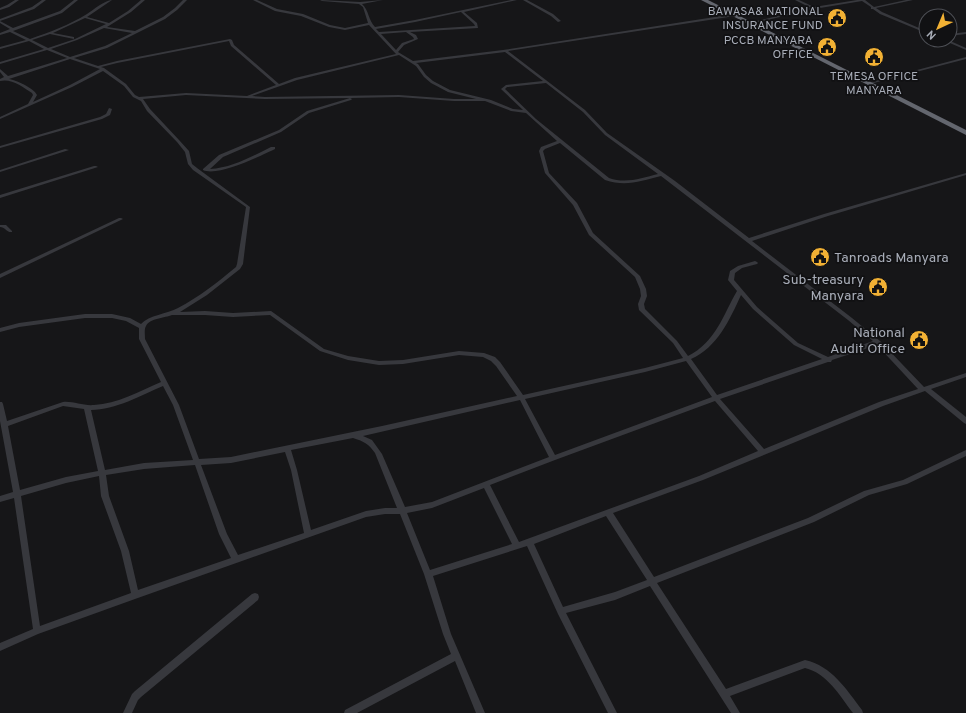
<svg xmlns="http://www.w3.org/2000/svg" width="966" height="713" viewBox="0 0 966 713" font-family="Overpass,sans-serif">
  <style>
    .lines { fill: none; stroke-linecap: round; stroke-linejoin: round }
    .street { fill: #37383d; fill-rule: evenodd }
    .highway { fill: #63666e; fill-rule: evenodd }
    .labels { text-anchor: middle; stroke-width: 3.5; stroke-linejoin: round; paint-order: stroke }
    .far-poi-label { font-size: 12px; fill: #a8adb8; stroke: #111113; text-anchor: end }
    .poi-label { font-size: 14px; fill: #a8adb8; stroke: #111113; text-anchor: end }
  </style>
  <rect width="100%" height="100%" fill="#161618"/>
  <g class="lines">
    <g class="street">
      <path d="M 15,0 L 19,0 L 9,7 L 0,10 L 0,8 L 7,5 Z"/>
      <path d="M 42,0 L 46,0 L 34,9 L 0,21 L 0,19 L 32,7 Z"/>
      <path d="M 74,0 L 78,0 L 62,13 L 13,31 L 30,39 C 50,32 69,25 87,14 C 93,10 105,0 112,0 L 87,17 L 109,23 L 128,11 L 141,0 L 145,0 L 131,12 L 107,27 L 135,31 L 163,17 L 175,8 L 183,0 L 187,0 L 177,10 L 165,19 L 107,48 L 74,58 L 98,66 L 117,61 L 230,39 L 232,40 L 234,45 L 279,84 L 295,78 L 396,54 L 369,25 L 345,30 L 329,27 L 301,16 L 275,11 L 253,0 L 257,0 L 277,9 L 303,14 L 330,25 L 345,28 L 368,23 L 363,7 L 359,4 L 322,1 L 320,0 L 360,2 L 383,0 L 362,4 C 369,10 368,20 375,27 L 415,20 L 511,0 L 517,0 L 464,12 L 477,23 L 478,28 L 410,32 L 416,35 L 418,39 L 404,45 L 398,52 L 413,61 L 503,50 L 734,14 L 736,15 L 735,16 L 508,51 L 585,110 L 607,133 L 675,181 L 749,238 L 824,214 L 966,173 L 966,175 L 828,216 L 752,241 L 852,318 L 880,341 L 924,387 L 966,373 L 966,377 L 931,389 L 966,417 L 966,424 L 964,423 L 925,391 L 883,406 L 703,480 L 613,513 L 654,577 L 808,518 L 864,491 L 903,480 L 966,450 L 966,456 L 907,484 L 869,495 L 814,522 L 657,583 L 726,689 L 805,660 C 832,666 846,689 862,710 L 863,713 L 853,713 C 840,696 827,673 805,668 L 730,696 L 740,713 L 731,713 L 650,586 L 615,600 L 566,613 L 617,713 L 608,713 L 558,614 L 527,546 L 433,576 L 451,634 L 485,713 L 476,713 L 455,661 L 357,713 L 344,713 L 345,710 L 451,654 L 443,634 L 424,574 L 400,514 L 385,514 L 366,517 L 135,599 L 38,634 L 0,651 L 0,643 L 33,629 L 14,498 L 0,502 L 0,496 L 13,492 L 0,421 L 0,402 L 2,402 L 3,404 L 7,421 L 63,402 C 73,401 83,406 94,405 C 117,404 140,391 161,382 L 139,339 L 139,328 L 126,321 L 112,318 L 85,318 L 19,327 L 0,332 L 0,328 L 19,323 L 85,314 L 112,314 L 130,318 L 141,324 C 149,315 167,314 178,308 C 199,297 218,282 236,267 L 237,264 L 246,207 L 193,170 L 188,164 L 185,152 L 177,142 L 147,111 L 141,101 L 133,97 L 124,86 L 103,71 L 72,87 L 0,119 L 0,117 L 28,104 L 33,95 L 32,93 C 23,87 11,78 0,81 L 0,79 L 4,77 L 0,72 L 0,69 L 8,76 L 67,58 L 47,50 L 0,64 L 0,62 L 44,49 L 29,41 L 0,49 L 0,47 L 26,40 L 10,32 L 0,35 L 0,33 L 10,29 L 0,23 L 0,21 L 13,28 L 60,11 ZM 461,12 L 474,24 L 475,26 L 379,32 L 376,29 L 415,22 ZM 85,18 L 106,24 L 75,39 L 48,48 L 32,40 L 50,34 L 74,39 L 74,37 L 53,33 ZM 104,28 L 132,33 L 105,46 L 70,57 L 51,49 L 77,40 ZM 406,32 L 413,37 L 414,39 L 402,43 L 396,50 L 381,34 ZM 229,41 L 231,46 L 276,85 L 247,96 L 186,93 L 139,97 L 135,95 L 126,84 L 104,68 L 101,67 L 117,63 ZM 505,52 L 543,81 L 506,85 L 501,89 L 523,110 L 513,109 L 491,100 L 450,90 L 433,81 L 426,75 L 418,64 L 416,63 ZM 399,55 L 416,66 L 424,77 L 431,83 L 448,92 L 476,99 L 454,99 L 399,95 L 265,97 L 252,96 L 297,80 ZM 70,59 L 100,69 L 70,85 L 33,102 L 37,95 C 34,88 16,80 9,79 ZM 546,83 L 583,112 L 605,135 L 658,174 C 642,178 626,184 609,178 L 536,119 L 505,89 L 507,87 ZM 186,95 L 265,99 L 350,98 L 307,111 L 279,130 L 219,155 L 203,169 L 203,170 C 218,177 260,156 275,149 L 275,147 L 271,147 C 253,156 232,168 210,169 L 223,157 L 281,132 L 309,113 L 351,100 L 352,99 L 350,98 L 399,97 L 454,101 L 485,101 L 511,111 L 526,113 L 557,141 L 541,147 L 539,151 L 545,173 L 573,205 L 589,235 L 635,277 L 640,289 L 641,296 L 638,304 L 639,310 L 673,343 L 683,358 L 645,368 L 523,395 L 500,362 L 495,357 L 484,353 L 459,351 L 403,360 L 379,361 L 348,356 L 324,349 L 271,311 L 233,313 L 205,311 L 180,312 L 207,295 L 240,269 L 243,264 L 250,207 L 197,168 L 192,164 L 189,151 L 179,140 L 150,109 L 143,99 ZM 560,143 L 605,180 C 626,187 641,181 661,176 L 848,320 L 873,341 L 828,357 L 798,343 L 757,307 L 734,280 L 735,273 L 742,268 L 757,264 L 758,263 L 757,262 L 755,261 L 738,266 L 730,271 L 728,280 L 737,291 C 723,315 716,342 688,356 L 677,341 L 645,309 L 644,304 L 647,296 L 646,289 L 640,276 L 593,233 L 577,203 L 549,173 L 543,151 L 545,149 ZM 741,295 L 753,309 L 794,345 L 822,359 L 717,395 L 691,359 C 717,348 730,319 741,295 ZM 172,315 L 205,315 L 233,317 L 270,315 L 320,351 L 348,360 L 379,365 L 403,364 L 459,355 L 483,357 L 491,361 L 496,366 L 517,396 L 382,426 L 231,457 L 199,459 L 179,405 L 145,339 C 145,335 144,329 146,326 C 150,318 165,318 172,315 ZM 877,345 L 918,389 L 879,402 L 764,449 L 720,399 L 828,362 L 831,362 L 832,360 ZM 686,361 L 712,397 L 555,455 L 525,399 L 645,372 ZM 163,386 L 173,405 L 193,460 L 144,463 L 105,470 L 91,410 C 115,410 142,395 163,386 ZM 520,400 L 549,457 L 432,502 L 405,507 L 382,454 L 372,440 L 363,436 ZM 715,401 L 758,451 L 699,476 L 519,542 L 490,485 L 555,460 ZM 63,406 L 84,409 L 98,471 L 66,477 L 20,490 L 8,426 ZM 353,438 C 363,441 369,444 375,453 L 397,508 L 385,508 L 366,511 L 311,530 L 297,470 L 291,450 ZM 285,452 L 291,470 L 304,533 L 238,555 L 227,534 L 201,465 L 231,463 ZM 195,465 L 219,534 L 231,558 L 138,590 L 129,551 L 109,496 L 106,475 L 144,469 ZM 99,476 L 101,496 L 121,551 L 131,593 L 40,626 L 21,496 L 66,483 ZM 484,488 L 512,544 L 430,570 L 407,513 L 432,508 ZM 606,516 L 647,580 L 615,592 L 563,607 L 534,544 Z"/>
      <path d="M 523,0 L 527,0 L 553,14 L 561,21 L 558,22 L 551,16 Z"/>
      <path d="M 795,0 L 799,0 L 814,7 L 857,0 L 865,0 L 874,7 L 906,0 L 913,0 L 876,8 L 882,12 L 926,31 L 926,33 L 880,14 L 873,9 L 871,9 L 871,7 L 862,1 L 814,9 L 750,24 L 748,23 L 811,8 Z"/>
      <path d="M 966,32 L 966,34 L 950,36 L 950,34 Z"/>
      <path d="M 943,40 L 948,40 L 966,48 L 966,50 Z"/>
      <path d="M 966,57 L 966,59 L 870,84 L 868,83 Z"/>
      <path d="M 109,108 L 112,109 L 110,115 L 102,119 L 0,148 L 0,146 L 100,117 L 106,114 Z"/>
      <path d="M 65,149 L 69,150 L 0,172 L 0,170 Z"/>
      <path d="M 94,166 L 96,166 L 98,167 L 0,198 L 0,195 Z"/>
      <path d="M 119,218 L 121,218 L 123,219 L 0,278 L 0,274 Z"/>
      <path d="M 0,225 L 6,225 L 12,231 L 12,232 C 7,233 5,227 0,227 Z"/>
      <path d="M 255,593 L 258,594 L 259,597 L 258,600 L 141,697 L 138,700 L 132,713 L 123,713 L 132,694 L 135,691 L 252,594 Z"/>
    </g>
    <path class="highway" d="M 701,0 L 708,0 L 966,130 L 966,135 Z"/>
  </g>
  <defs>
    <g id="civic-disc" transform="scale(1)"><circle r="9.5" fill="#f2b134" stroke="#111113"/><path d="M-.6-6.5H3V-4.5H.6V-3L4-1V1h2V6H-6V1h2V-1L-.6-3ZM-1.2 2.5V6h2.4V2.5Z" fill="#111"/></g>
  </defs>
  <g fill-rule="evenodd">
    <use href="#civic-disc" x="837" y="18"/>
    <use href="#civic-disc" x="827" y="47"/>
    <use href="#civic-disc" x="874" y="57"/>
    <use href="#civic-disc" x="820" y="257"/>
    <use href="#civic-disc" x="878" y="287"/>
    <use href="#civic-disc" x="919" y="340"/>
  </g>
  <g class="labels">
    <g class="far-poi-label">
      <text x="823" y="15">BAWASA&amp; NATIONAL<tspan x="823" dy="14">INSURANCE FUND</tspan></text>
      <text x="813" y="44">PCCB MANYARA<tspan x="813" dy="14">OFFICE</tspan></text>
      <text x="874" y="80" text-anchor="middle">TEMESA OFFICE<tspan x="874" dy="14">MANYARA</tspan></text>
    </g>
    <g class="poi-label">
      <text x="834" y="262" text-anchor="start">Tanroads Manyara</text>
      <text x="864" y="284">Sub-treasury<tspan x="864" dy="16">Manyara</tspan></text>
      <text x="905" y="337">National<tspan x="905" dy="16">Audit Office</tspan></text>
    </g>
  </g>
  <g transform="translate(938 28) rotate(224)"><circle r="19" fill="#111113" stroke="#4d4f55"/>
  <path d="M0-3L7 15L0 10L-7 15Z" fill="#f2b134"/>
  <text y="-6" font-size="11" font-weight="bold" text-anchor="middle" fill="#a8adb8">N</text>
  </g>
</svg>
